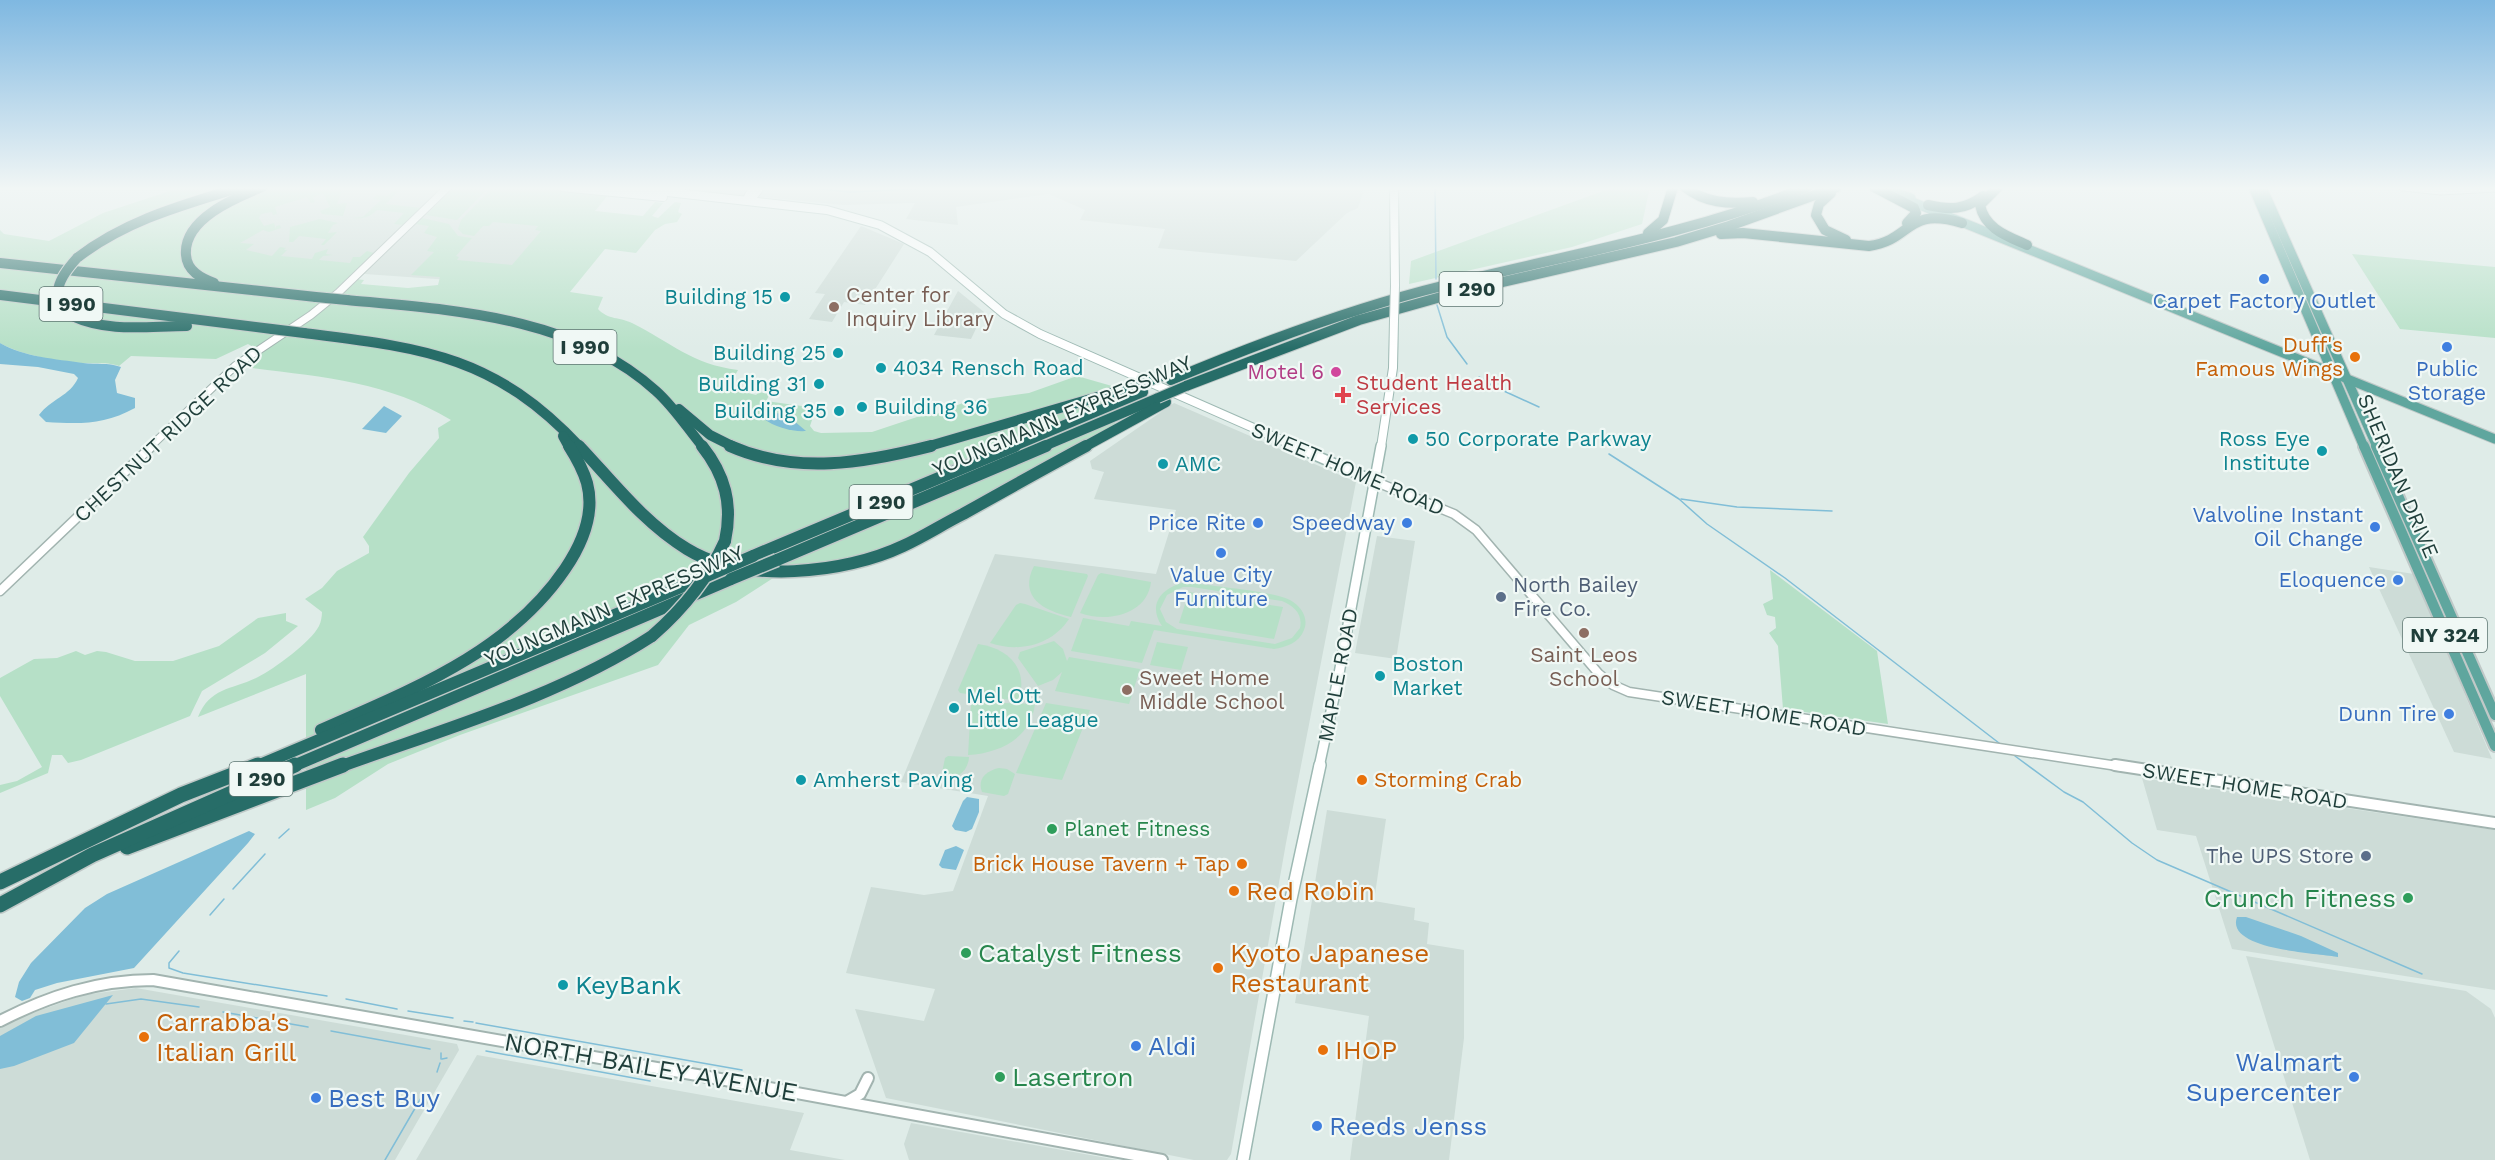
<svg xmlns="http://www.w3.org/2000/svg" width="2495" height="1160" viewBox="0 0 2495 1160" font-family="'Work Sans',sans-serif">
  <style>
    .built { fill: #cddcd7 }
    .green { fill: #b6e0c7; fill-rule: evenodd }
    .water { fill: #81bed7 }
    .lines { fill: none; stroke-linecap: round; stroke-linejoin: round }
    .stream { stroke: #81bed7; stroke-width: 1.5 }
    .tertiary-far2-casing { stroke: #a2b4b0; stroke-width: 9 }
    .tertiary-far1-casing { stroke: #a2b4b0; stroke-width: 11 }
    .tertiary-casing { stroke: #a2b4b0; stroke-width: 14 }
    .secondary-far2-casing { stroke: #9db9b3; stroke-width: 10 }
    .secondary-far1-casing { stroke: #9db9b3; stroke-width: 12 }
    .secondary-casing { stroke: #9db9b3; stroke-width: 14 }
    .primary-far1-casing { stroke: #c0c9c8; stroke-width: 11 }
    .primary-casing { stroke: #c0c9c8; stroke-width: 14 }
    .motorway-far2-casing { stroke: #c0c9c8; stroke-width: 12 }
    .motorway-far1-casing { stroke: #c0c9c8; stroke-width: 15 }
    .motorway-casing { stroke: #c0c9c8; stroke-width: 18 }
    .tertiary-far2 { stroke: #fff; stroke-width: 7 }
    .tertiary-far1 { stroke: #fff; stroke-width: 8 }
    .tertiary { stroke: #fff; stroke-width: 10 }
    .secondary-far2 { stroke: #fff; stroke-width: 8 }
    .secondary-far1 { stroke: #fff; stroke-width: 9 }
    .secondary { stroke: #fff; stroke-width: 11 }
    .primary-far1 { stroke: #5fa69e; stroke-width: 9 }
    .primary { stroke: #5fa69e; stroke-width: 10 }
    .motorway-far2 { stroke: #276d68; stroke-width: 10 }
    .motorway-far1 { stroke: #276d68; stroke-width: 12 }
    .motorway { stroke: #276d68; stroke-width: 15 }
    .secondary-bridge-casing { stroke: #9db9b3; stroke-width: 10; stroke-linecap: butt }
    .motorway-bridge-far1-casing { stroke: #c0c9c8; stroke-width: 12; stroke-linecap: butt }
    .motorway-bridge-casing { stroke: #c0c9c8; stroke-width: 15; stroke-linecap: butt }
    .secondary-bridge { stroke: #fff; stroke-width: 8 }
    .motorway-bridge-far1 { stroke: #276d68; stroke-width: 10 }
    .motorway-bridge { stroke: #276d68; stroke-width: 12 }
    .shop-dot { fill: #3f7fe0; stroke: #f0f8f5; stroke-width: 2 }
    .culture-dot { fill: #0f9aa8; stroke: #f0f8f5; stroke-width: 2 }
    .education-dot { fill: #8d6e63; stroke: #f0f8f5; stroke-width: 2 }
    .food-dot { fill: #e8710a; stroke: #f0f8f5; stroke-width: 2 }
    .hotel-dot { fill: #d1479c; stroke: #f0f8f5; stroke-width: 2 }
    .health-dot { fill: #e0444e; stroke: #f0f8f5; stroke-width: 2 }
    .service-dot { fill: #5c6f8a; stroke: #f0f8f5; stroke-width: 2 }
    .leisure-dot { fill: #2e9e5b; stroke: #f0f8f5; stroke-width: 2 }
    .labels { text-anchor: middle; stroke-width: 4.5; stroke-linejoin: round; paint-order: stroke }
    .shield { fill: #f0f8f5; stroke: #5e7672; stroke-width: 1.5 }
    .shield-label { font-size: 20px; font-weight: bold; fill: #1f3e3a }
    .education-label { font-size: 21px; fill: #785e54; stroke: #f0f8f5; text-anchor: start }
    .culture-label { font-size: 21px; fill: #0d838f; stroke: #f0f8f5; text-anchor: start }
    .shop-label { font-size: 21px; fill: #366cbe; stroke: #f0f8f5; text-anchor: end }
    .food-label { font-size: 21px; fill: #c56008; stroke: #f0f8f5; text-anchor: end }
    .hotel-label { font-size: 21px; fill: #b23c85; stroke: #f0f8f5; text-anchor: end }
    .health-label { font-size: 21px; fill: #be3a42; stroke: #f0f8f5; text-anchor: start }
    .street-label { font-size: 21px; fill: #1f3e3a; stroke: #f0f8f5 }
    .service-label { font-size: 21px; fill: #4e5e75; stroke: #f0f8f5; text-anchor: start }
    .leisure-label { font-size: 21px; fill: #27864d; stroke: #f0f8f5; text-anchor: start }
    .near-food-label { font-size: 26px; fill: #c56008; stroke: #f0f8f5; text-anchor: start }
    .near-leisure-label { font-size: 26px; fill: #27864d; stroke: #f0f8f5; text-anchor: start }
    .near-culture-label { font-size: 26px; fill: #0d838f; stroke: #f0f8f5; text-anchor: start }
    .near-shop-label { font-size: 26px; fill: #366cbe; stroke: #f0f8f5; text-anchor: start }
    .near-street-label { font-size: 26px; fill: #1f3e3a; stroke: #f0f8f5 }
  </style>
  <rect width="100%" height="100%" fill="#dfece8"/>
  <g class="built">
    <path d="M 276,187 L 593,187 L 507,284 L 365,274 L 235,257 L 228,229 Z"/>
    <path d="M 660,187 L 1365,187 L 1358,208 L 1347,213 L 1296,261 L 1158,248 L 1165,229 L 1080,220 L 1085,210 L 1049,194 L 956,207 L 958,225 L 906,219 L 915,203 L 843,205 Z"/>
    <path d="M 861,226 L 904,244 L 865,305 L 844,302 L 832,322 L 809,319 L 825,294 L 815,293 Z"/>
    <path d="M 958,291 L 984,312 L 971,339 L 934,335 Z"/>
    <path d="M 1174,403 L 1356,482 L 1286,843 L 1231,1154 L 1227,1160 L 1194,1160 L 886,1098 L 855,1009 L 924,1021 L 935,989 L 846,973 L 871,887 L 924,895 L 953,891 L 988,796 L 901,782 L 995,554 L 1156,574 L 1176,510 L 1094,499 L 1104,472 L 1092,469 L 1090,461 Z"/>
    <path d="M 1377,536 L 1415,541 L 1396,659 L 1355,653 Z"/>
    <path d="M 2369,567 L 2414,574 L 2492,759 L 2454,752 Z"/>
    <path d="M 2142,778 L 2495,830 L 2495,990 L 2232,949 L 2196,836 L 2157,830 Z"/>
    <path d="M 1327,810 L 1386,819 L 1374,901 L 1415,908 L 1414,920 L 1429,923 L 1427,944 L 1464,950 L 1464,1038 L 1449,1160 L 1350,1160 L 1369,1016 L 1295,1003 Z"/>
    <path d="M 2246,956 L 2466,991 L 2491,1009 L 2495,1018 L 2495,1160 L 2310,1160 Z"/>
    <path d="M 136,988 L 457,1044 L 459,1050 L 395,1160 L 0,1160 L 0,1028 L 27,1015 L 83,995 Z"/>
    <path d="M 477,1055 L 804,1113 L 790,1150 L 845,1160 L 416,1160 Z"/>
    <path d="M 911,1123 L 1118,1160 L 909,1160 L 904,1144 Z"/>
  </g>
  <g class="green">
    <path d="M 182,187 L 348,187 L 343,188 L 337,204 L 347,203 L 343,216 L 322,214 L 320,211 L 330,207 L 323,193 L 313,198 L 315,202 L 311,203 L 307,197 L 275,207 L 277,214 L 273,215 L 272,212 L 261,214 L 259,218 L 264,226 L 274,223 L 276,229 L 276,226 L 280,225 L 281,228 L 269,232 L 263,230 L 240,243 L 254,244 L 246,250 L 272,256 L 280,247 L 286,248 L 284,250 L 287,250 L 281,256 L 312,259 L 315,253 L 328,249 L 326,254 L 333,255 L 323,256 L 319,260 L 350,263 L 353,257 L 360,257 L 367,251 L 374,253 L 319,305 L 255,348 L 248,344 L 216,359 L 131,356 L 119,366 C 107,362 99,364 87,363 C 63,363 20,355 0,343 L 0,230 L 4,234 L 49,241 L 103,213 Z"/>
    <path d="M 398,187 L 403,187 L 386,204 L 421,208 L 403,225 L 394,224 L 404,213 L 377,210 C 370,217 363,219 353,218 L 363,217 L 381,200 L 373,199 L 377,195 L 387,196 Z"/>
    <path d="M 454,187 L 489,187 L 457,220 L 426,215 Z"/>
    <path d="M 493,187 L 535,187 L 609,194 L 595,211 L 643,216 L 655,202 L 663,203 L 652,216 L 658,218 L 675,202 L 681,203 L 678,212 L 682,214 L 677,222 L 665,224 L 655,230 L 636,253 L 605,249 L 570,292 L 603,297 L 598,309 C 608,320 620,317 632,323 C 672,343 691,364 738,370 L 728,388 L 756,395 L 759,392 L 770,394 L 766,401 L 816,408 L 810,426 L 814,431 L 821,433 L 872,432 L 917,417 L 934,415 L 965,402 L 1029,393 L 1077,376 L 1112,386 L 1121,396 L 1115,423 L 1120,427 L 892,551 L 784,571 L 736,602 L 689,625 L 658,665 L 460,735 L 388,764 L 335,798 L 306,810 L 306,674 L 198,717 C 210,687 232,690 258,677 C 274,669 311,642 319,626 C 321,622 322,616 322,612 L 305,599 L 322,588 L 337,571 L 369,553 L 369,546 L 363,537 L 409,473 L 439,438 L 438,428 L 451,420 C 385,380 320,377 245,367 L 244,363 L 316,316 L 356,279 L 364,280 L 361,284 L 408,288 L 438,285 L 440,277 L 411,275 L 434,252 L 427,251 L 437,237 L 424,233 L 429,226 L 415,224 L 422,218 L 449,224 L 458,236 L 472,238 L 456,256 L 459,257 L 457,260 L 512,265 L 541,231 L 535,230 L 538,226 L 493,222 L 489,226 L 483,226 L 474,236 L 463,234 L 458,229 L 461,220 Z"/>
    <path d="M 1614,187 L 1650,187 L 1642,224 L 1572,247 L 1409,284 L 1411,261 Z"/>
    <path d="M 320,219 L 338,223 L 333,225 L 328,233 L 337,232 L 324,245 L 321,245 L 326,239 L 299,236 L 293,242 L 289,242 L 290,227 Z"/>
    <path d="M 2352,254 L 2495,267 L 2495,338 L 2400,329 Z"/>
    <path d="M 1034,566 L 1087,574 L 1088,576 L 1071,617 C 1044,611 1018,597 1034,566 Z"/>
    <path d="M 1770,570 L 1877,651 L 1888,724 L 1783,709 L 1778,646 L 1769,633 L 1776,628 L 1775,617 L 1767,615 L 1763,604 L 1773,599 Z"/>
    <path d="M 1101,573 L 1151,582 C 1147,615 1107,623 1080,613 L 1098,575 Z"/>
    <path d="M 1182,583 L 1194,583 C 1217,587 1271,591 1290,600 C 1301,606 1309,618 1304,630 C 1299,643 1286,647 1274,649 L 1154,630 L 1142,663 L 1071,651 L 1083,618 L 1129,626 L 1131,621 L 1162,626 C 1148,606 1160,589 1182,583 ZM 1183,587 L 1192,587 L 1282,601 C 1294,606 1303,614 1300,628 L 1292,638 L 1275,644 L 1177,629 L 1166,622 L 1160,609 L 1167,595 Z"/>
    <path d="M 1189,592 L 1283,607 L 1274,639 L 1179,623 Z"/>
    <path d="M 1020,603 L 1025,604 L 1069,619 C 1052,645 1019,653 990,643 L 1016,605 Z"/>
    <path d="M 286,613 L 286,621 L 298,626 L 265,653 L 202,691 L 190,716 L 81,760 L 68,763 L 62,755 L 52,755 L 48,773 L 0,793 L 0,785 L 17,781 L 42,767 L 0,696 L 0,678 L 34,659 L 57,658 L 76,651 L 85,655 L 97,651 L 106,652 L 135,661 L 173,661 L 219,646 L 258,618 Z"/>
    <path d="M 1054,641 L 1063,649 L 1067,661 L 1069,657 L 1140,669 L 1129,704 L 1055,691 L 1062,672 L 1053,680 L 1038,686 L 1018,658 L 1020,652 Z"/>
    <path d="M 1157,642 L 1188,647 L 1181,670 L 1150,665 Z"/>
    <path d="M 978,644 C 1008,648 1030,669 1018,701 L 960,693 L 958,690 Z"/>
    <path d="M 975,702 L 1035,704 C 1031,738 1000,753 968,755 L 971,705 Z"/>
    <path d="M 1046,703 L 1090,710 L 1062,780 L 1016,773 Z"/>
    <path d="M 948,756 L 969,757 C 968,773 955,780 941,778 L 945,758 Z"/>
    <path d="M 999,768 L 1007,769 L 1015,774 L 1008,794 L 1004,796 L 982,792 C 977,779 986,771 999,768 Z"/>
  </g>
  <g class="water">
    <path d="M 0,343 C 24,357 56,359 83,363 C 98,365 106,362 121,367 L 115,380 L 117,393 L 135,398 L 135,408 C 104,425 80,424 46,422 L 39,415 C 51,399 70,396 78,378 L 74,374 L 38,367 L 0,364 Z"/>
    <path d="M 384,406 L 402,416 L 386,433 L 362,429 Z"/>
    <path d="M 771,412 L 787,415 L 806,431 C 793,432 774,427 764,419 Z"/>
    <path d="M 967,797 L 979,799 L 979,812 L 972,829 L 966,832 L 955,830 L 952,826 L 963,801 Z"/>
    <path d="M 249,831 L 255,834 L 248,843 L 134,968 L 57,983 L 35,990 L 30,998 L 22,1001 L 15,997 L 19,982 L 31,963 L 85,908 L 107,894 Z"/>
    <path d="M 956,846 L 964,850 L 956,870 L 942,868 L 939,865 L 945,850 Z"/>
    <path d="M 2237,917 L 2246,917 L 2301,936 L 2338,953 L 2338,957 C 2318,953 2225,950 2237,917 Z"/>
    <path d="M 113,995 L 74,1043 L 14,1066 L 0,1069 L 0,1036 L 36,1016 Z"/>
  </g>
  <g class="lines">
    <g class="stream">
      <path d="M 800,187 L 850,192 L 957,187"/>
      <path d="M 1435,187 L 1436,279"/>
      <path d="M 1437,305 L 1447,337 L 1467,364"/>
      <path d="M 1479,377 L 1493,386 L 1539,407"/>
      <path d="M 1609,454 L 1679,499 L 1707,524 L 1785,578 L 1999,743"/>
      <path d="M 1681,499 L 1737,507 L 1832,511"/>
      <path d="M 2015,756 L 2064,792 L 2083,802 L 2132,843 L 2157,860 L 2422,974"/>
      <path d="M 279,838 L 289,829"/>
      <path d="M 233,889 L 265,854"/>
      <path d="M 210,915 L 224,899"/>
      <path d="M 179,951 L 169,963 L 169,968 L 183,973 L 327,996"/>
      <path d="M 346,999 L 397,1009"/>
      <path d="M 106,1004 L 141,999 L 199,1007"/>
      <path d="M 408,1011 L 453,1018"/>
      <path d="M 223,1012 L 308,1027"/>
      <path d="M 464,1021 L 473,1022"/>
      <path d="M 476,1023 L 742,1070"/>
      <path d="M 331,1031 L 430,1049"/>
      <path d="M 486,1051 L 650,1081"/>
      <path d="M 441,1053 L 441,1059"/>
      <path d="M 442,1059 L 447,1058"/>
      <path d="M 437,1072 L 440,1063"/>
      <path d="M 385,1160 L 421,1098"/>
    </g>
    <g class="tertiary-far2-casing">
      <g id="tertiary-far2">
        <path d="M 2403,187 L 2441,191 L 2495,188"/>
        <path d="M 746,200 L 754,196 L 761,187"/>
        <path d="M 746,200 L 753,187"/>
        <path d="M 150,447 L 235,366 L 311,315 L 338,293 L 448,187"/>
      </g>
    </g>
    <g class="tertiary-far1-casing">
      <g id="tertiary-far1">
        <path d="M 1374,481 L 1454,514 L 1476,530 L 1599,674 L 1613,685 L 1629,692 L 2124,767"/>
        <path d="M 0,591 L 152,446"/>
      </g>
    </g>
    <g class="tertiary-casing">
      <g id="tertiary">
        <path d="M 2115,765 L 2495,823"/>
        <path d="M 0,1021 C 49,996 98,980 153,980 L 720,1079 L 1162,1160"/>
        <path d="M 848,1101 L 860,1094 L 868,1078"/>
      </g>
    </g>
    <g class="secondary-far2-casing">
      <g id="secondary-far2">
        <path d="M 562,187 L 663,197"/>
        <path d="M 624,187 L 827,210 L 880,225 L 930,252 L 1004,314 L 1040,334 L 1297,447"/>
        <path d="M 1394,187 L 1395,286"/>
        <path d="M 1381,447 L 1393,368 L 1394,320"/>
      </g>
    </g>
    <g class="secondary-far1-casing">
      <g id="secondary-far1">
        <path d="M 1294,446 L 1374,481"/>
        <path d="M 1319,767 L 1338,679 L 1381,446"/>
      </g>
    </g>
    <g class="secondary-casing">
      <path id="secondary" d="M 1243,1160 L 1291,899 L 1320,765"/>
    </g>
    <g class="primary-far1-casing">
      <g id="primary-far1">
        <path d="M 1882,187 L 1911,198"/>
        <path d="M 2253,187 L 2364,447"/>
        <path d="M 2262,187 L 2377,447"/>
        <path d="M 1905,199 L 2495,439"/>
      </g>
    </g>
    <g class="primary-casing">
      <g id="primary">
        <path d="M 2364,446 L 2495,746"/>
        <path d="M 2376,446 L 2495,715"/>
      </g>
    </g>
    <g class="motorway-far2-casing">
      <g id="motorway-far2">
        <path d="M 1685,187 C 1705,203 1728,204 1753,202"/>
        <path d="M 1874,187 L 1914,208 L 1916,213 L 1907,223"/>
        <path d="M 1998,187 L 1980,205 C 1985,229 2007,236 2027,245"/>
        <path d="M 1831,193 L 1819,204 L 1816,215 L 1825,230 L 1846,240"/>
        <path d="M 1928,205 C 1950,210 1965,210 1983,196"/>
        <path d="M 1648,233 L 1663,220 L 1673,187"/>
        <path d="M 1721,234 L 1743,233 L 1869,246 C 1913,240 1905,206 1962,223"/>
        <path d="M 77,258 C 126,220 183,205 241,187"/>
        <path d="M 0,263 L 316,297"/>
        <path d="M 214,283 C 201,278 187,271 186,255 C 183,219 235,198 262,187"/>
        <path d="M 0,295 L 272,329"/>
        <path d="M 347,300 C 452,310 574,316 656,391 C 674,407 688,429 703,447"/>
        <path d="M 72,316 C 109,333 148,326 187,326"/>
        <path d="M 304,333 C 423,348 494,355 580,447"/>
        <path d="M 1171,380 C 1259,343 1349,309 1442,286 C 1565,255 1689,235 1807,187"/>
        <path d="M 1186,386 L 1359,320 L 1455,293 L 1676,242 L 1729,226 L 1837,187"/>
        <path d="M 679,409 L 710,435 L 734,447"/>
        <path d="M 563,436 L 569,447"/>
        <path d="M 926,447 L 1132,387"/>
        <path d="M 1012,447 L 1143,392"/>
        <path d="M 1042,447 L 1158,398"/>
        <path d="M 1084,447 L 1166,402"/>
      </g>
    </g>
    <g class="motorway-far1-casing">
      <g id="motorway-far1">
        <path d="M 579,446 C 613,482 644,523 687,549 C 744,584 844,574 903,546 C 923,537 943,524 963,514 C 1004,491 1045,468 1086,446"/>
        <path d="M 702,446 C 725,475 733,504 725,541"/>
        <path d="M 730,446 C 796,475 864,463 931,446"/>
        <path d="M 753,556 L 1015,446"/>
        <path d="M 777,560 L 1046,446"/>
        <path d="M 321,730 C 411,690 508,653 565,569 C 582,544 595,513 587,483 C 583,469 576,457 569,446"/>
        <path d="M 255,767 L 707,576"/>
        <path d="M 291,767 L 731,579"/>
        <path d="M 339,767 C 444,729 558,697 652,636"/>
      </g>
    </g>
    <g class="motorway-casing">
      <g id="motorway">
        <path d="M 127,847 L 343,765"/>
        <path d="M 0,882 L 181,795 L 258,765"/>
        <path d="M 0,905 L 92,855 L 295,765"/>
      </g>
    </g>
    <use href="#tertiary-far2" class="tertiary-far2"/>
    <use href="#tertiary-far1" class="tertiary-far1"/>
    <use href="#tertiary" class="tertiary"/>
    <use href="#secondary-far2" class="secondary-far2"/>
    <use href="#secondary-far1" class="secondary-far1"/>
    <use href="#secondary" class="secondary"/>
    <use href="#primary-far1" class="primary-far1"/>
    <use href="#primary" class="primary"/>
    <use href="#motorway-far2" class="motorway-far2"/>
    <use href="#motorway-far1" class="motorway-far1"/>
    <use href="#motorway" class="motorway"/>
    <g class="secondary-bridge-casing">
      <path id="secondary-bridge" d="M 1394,320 L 1395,286"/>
    </g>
    <g class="motorway-bridge-far1-casing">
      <g id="motorway-bridge-far1">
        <path d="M 316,297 L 347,300"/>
        <path d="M 72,316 C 48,296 59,278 77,258"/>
        <path d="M 272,329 L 304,333"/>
        <path d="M 1132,387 L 1162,376"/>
        <path d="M 1158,398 L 1186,386"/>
      </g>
    </g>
    <g class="motorway-bridge-casing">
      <g id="motorway-bridge">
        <path d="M 707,576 L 753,556"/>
        <path d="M 731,579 L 777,560"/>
        <path d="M 652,636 C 683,609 708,579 725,541"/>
      </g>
    </g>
    <use href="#secondary-bridge" class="secondary-bridge"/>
    <use href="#motorway-bridge-far1" class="motorway-bridge-far1"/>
    <use href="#motorway-bridge" class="motorway-bridge"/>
  </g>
  <linearGradient id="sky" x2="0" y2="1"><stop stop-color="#7fb8e1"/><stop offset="0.54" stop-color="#f1f6f5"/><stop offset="1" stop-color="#f1f6f5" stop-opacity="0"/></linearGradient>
  <rect width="2495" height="349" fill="url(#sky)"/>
  <g class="shop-dot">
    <circle cx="2264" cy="279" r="6"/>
    <circle cx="2447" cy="347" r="6"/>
    <circle cx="1258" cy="523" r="6"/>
    <circle cx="1407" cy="523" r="6"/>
    <circle cx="2375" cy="527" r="6"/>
    <circle cx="1221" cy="553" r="6"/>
    <circle cx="2398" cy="580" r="6"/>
    <circle cx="2449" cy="714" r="6"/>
    <circle cx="1136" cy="1046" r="6"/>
    <circle cx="2354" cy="1077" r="6"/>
    <circle cx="316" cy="1098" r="6"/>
    <circle cx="1317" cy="1126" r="6"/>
  </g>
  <g class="culture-dot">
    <circle cx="785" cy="297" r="6"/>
    <circle cx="838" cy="353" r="6"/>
    <circle cx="881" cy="368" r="6"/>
    <circle cx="819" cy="384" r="6"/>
    <circle cx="862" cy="407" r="6"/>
    <circle cx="839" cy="411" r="6"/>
    <circle cx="1413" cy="439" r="6"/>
    <circle cx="2322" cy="451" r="6"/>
    <circle cx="1163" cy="464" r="6"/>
    <circle cx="1380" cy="676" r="6"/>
    <circle cx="954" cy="708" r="6"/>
    <circle cx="801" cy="780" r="6"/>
    <circle cx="563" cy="985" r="6"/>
  </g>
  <g class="education-dot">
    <circle cx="834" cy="307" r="6"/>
    <circle cx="1584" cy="633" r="6"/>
    <circle cx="1127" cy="690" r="6"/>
  </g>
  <g class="food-dot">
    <circle cx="2355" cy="357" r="6"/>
    <circle cx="1362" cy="780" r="6"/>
    <circle cx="1242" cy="864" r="6"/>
    <circle cx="1234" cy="891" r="6"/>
    <circle cx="1218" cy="968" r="6"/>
    <circle cx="144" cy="1037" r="6"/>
    <circle cx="1323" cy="1050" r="6"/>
  </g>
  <circle class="hotel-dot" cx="1336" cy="372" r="6"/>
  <path class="health-dot" d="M1340 386h6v6h6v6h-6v6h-6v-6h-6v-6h6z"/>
  <g class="service-dot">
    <circle cx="1501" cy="597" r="6"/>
    <circle cx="2366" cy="856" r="6"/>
  </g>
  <g class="leisure-dot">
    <circle cx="1052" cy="829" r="6"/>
    <circle cx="2408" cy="898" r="6"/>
    <circle cx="966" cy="953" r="6"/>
    <circle cx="1000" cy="1077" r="6"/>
  </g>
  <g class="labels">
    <g class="shield">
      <rect x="1439.5" y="272" width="63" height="34" rx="4.5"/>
      <rect x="39.5" y="287" width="63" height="34" rx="4.5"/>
      <rect x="553.5" y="330" width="63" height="34" rx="4.5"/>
      <rect x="849.5" y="485" width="63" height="34" rx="4.5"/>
      <rect x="2403" y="618" width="84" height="34" rx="4.5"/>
      <rect x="229.5" y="762" width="63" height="34" rx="4.5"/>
    </g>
    <g class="shield-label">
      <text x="1471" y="296">I 290</text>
      <text x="71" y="311">I 990</text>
      <text x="585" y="354">I 990</text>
      <text x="881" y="509">I 290</text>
      <text x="2445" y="642">NY 324</text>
      <text x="261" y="786">I 290</text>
    </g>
    <g class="education-label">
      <text x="846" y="302">Center for<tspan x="846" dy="24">Inquiry Library</tspan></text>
      <text x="1584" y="662" text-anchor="middle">Saint Leos<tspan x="1584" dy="24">School</tspan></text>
      <text x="1139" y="685">Sweet Home<tspan x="1139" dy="24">Middle School</tspan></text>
    </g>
    <g class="culture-label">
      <text x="773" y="304" text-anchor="end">Building 15</text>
      <text x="826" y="360" text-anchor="end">Building 25</text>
      <text x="893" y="375">4034 Rensch Road</text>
      <text x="807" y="391" text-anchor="end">Building 31</text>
      <text x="874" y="414">Building 36</text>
      <text x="827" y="418" text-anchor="end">Building 35</text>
      <text x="1425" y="446">50 Corporate Parkway</text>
      <text x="2310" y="446" text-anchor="end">Ross Eye<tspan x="2310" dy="24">Institute</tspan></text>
      <text x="1175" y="471">AMC</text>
      <text x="1392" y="671">Boston<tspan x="1392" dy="24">Market</tspan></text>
      <text x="966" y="703">Mel Ott<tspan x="966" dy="24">Little League</tspan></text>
      <text x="813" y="787">Amherst Paving</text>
    </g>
    <g class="shop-label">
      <text x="2264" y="308" text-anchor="middle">Carpet Factory Outlet</text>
      <text x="2447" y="376" text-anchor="middle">Public<tspan x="2447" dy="24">Storage</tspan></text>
      <text x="2363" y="522">Valvoline Instant<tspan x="2363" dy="24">Oil Change</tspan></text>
      <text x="1246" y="530">Price Rite</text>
      <text x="1395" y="530">Speedway</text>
      <text x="1221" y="582" text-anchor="middle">Value City<tspan x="1221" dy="24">Furniture</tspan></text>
      <text x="2386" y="587">Eloquence</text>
      <text x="2437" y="721">Dunn Tire</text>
    </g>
    <g class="food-label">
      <text x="2343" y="352">Duff's<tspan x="2343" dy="24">Famous Wings</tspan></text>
      <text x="1374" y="787" text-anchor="start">Storming Crab</text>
      <text x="1230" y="871">Brick House Tavern + Tap</text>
    </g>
    <g class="hotel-label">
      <text x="1324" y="379">Motel 6</text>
    </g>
    <g class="health-label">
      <text x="1356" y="390">Student Health<tspan x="1356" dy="24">Services</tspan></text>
    </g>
    <g class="street-label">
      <text transform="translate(1062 416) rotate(-23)" y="7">YOUNGMANN EXPRESSWAY</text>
      <text transform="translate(168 434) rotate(-43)" y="7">CHESTNUT RIDGE ROAD</text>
      <text transform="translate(1348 469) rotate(23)" y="7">SWEET HOME ROAD</text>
      <text transform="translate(2398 476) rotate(67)" y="7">SHERIDAN DRIVE</text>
      <text transform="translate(614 606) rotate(-23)" y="7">YOUNGMANN EXPRESSWAY</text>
      <text transform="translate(1338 675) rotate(-79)" y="7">MAPLE ROAD</text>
      <text transform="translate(1764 713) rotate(9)" y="7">SWEET HOME ROAD</text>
      <text transform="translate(2245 786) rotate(9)" y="7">SWEET HOME ROAD</text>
    </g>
    <g class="service-label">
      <text x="1513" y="592">North Bailey<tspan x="1513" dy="24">Fire Co.</tspan></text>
      <text x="2354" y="863" text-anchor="end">The UPS Store</text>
    </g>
    <g class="leisure-label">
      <text x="1064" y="836">Planet Fitness</text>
    </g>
    <g class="near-food-label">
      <text x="1246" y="900">Red Robin</text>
      <text x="1230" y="962">Kyoto Japanese<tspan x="1230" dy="30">Restaurant</tspan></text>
      <text x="156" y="1031">Carrabba's<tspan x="156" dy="30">Italian Grill</tspan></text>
      <text x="1335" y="1059">IHOP</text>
    </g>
    <g class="near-leisure-label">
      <text x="2396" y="907" text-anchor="end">Crunch Fitness</text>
      <text x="978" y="962">Catalyst Fitness</text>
      <text x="1012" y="1086">Lasertron</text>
    </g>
    <g class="near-culture-label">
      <text x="575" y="994">KeyBank</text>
    </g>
    <g class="near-shop-label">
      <text x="1148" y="1055">Aldi</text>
      <text x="2342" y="1071" text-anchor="end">Walmart<tspan x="2342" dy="30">Supercenter</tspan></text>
      <text x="328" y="1107">Best Buy</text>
      <text x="1329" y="1135">Reeds Jenss</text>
    </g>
    <g class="near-street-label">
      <text transform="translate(651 1067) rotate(10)" y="9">NORTH BAILEY AVENUE</text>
    </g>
  </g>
</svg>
